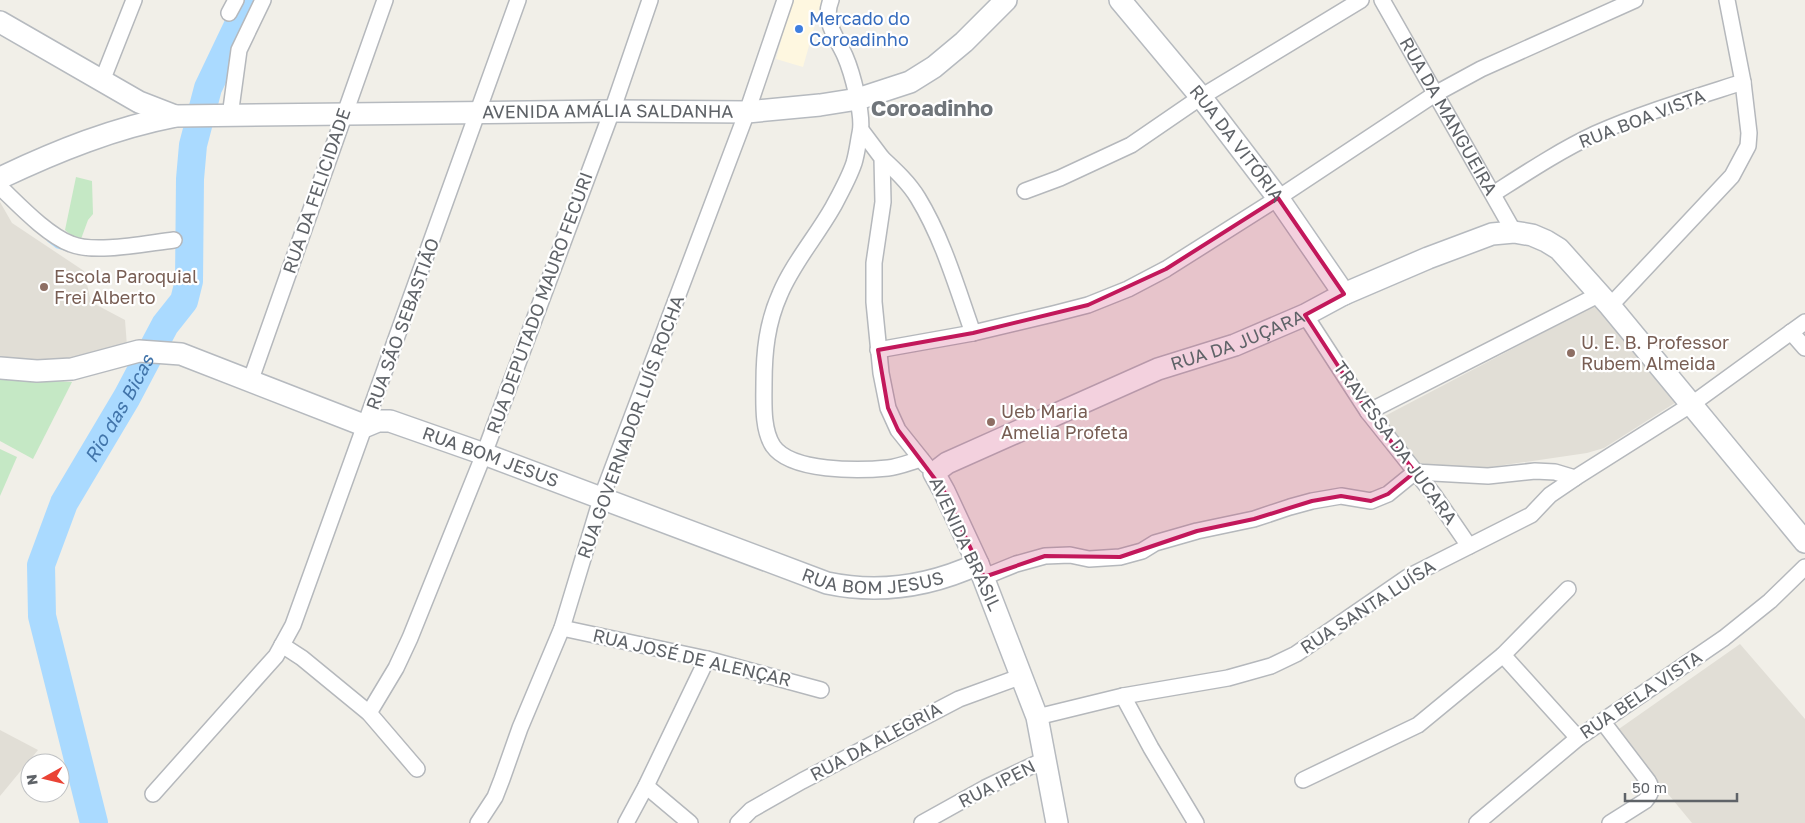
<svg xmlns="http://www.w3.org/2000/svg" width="1805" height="823" viewBox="0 0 1805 823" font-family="'Golos Text',sans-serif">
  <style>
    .commercial { fill: #fef7e0 }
    .education { fill: #e1ded6 }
    .green { fill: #c5e8c5 }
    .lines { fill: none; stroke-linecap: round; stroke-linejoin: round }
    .stream { stroke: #aadaff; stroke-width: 4.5 }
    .river { stroke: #aadaff; stroke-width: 28 }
    .street-casing { stroke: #b5b8bc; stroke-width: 18 }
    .secondary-casing { stroke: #b6babf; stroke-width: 24 }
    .street { stroke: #fff; stroke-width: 15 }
    .secondary { stroke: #fff; stroke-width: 21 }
    .marked { fill: #c2185b; fill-opacity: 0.2; stroke: #c2185b; stroke-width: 4; stroke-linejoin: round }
    .shop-dot { fill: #3f7fe0; stroke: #fff; stroke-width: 2 }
    .education-dot { fill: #8d6e63; stroke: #fff; stroke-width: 2 }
    .labels { text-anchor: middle; stroke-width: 4.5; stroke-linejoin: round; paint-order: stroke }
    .shop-label { font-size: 18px; fill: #366cbe; stroke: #fff; text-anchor: start }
    .street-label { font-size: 18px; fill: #5f6368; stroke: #fff }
    .education-label { font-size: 18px; fill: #785e54; stroke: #fff; text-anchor: start }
    .water-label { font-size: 19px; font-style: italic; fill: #4174aa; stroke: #fff }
    .district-label { font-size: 22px; font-weight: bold; fill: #70757a; stroke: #fff }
  </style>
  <rect width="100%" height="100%" fill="#f1efe8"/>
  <path class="commercial" d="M 792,0 L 822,0 L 803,67 L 776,59 Z"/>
  <g class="education">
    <path d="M 0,202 L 12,223 L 84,271 L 91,302 L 125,320 L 127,346 L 67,362 L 0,358 Z"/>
    <path d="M 1596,305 L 1678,401 L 1604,448 L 1587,453 L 1477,469 L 1418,463 L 1383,417 Z"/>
    <path d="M 1740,644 L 1805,719 L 1805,823 L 1692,823 L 1616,731 Z"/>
    <path d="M 0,730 L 38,750 L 0,796 Z"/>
  </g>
  <g class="green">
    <path d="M 76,177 L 92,181 L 93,214 L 88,220 L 81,239 L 74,238 L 65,230 Z"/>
    <path d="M 0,378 L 72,382 L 33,459 L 0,441 Z"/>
    <path d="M 0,449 L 17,457 L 0,496 Z"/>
  </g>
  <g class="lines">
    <g class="stream">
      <path d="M 49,240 L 57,246 L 64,248"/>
      <path d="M 176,243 L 190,242"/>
    </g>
    <path class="river" id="s1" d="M 94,823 L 42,616 L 41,565 L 64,503 L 127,397 L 165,325 L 184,301 L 189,281 L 190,179 L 193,145 L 208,88 L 250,0"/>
    <g class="street-casing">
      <g id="street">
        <path d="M 831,0 C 822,21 837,38 845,56 C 852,72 864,116 860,133 C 858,143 857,153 854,163 C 849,178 840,194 833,207 C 816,237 793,263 780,294 C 767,323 764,352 764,383 C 764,402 762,429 773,446 C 791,472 859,471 888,468 C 899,467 910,462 921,459"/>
        <path id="s2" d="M 1382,0 L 1514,232"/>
        <path d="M 229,13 L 236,0"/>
        <path d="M 102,81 L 134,0"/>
        <path d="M 230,116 L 239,50 L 263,0"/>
        <path d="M 861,130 L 882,158 L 883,202 L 874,263 L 874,302 L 881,373 L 888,408 L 898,430 L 926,465"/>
        <path d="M 882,158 C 895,170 909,183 918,198 C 943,239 957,288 973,333"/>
        <path d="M 0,187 C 19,205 47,235 71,244 C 95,254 147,243 174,240"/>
        <path d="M 1025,191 L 1060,178 L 1131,145 L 1201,97 L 1361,0"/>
        <path d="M 1493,194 C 1526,173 1559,151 1595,134 C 1642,113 1693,98 1743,82"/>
        <path d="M 1610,306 L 1732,176 L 1748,146 L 1749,133 L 1743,82 L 1727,0"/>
        <path d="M 1305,315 L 1368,412 L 1434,495 L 1469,546"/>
        <path d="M 1791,332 L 1805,348"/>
        <path d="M 878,350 L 973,333 L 1053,314 L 1088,305 L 1128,289 L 1166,269 L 1278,198 L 1435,94 L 1481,69 L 1635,0"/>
        <path d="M 250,382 L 385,0"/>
        <path d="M 1368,412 L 1600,294"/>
        <path d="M 984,577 L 1016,564 L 1045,556 L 1070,555 L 1089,559 L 1120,557 L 1142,551 L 1155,543 L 1197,531 L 1254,519 L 1290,507 L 1312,501 L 1341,496 L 1371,501 L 1388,494 L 1415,472 L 1488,476 L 1535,471 L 1555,472 L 1575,478"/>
        <path d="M 562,628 L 707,659 L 821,690"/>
        <path d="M 282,645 L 302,658 L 369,713 L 417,769"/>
        <path d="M 1503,655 L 1578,738"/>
        <path d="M 1123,696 L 1151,748 L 1196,823"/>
        <path d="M 369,713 L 396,668 L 410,638 L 484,454 L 612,111 L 650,0"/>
        <path d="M 1037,717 L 1123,696 L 1228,678 L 1271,666 L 1296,654 L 1408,577 L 1531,515 L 1550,495 L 1575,478 L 1692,404 L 1805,322"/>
        <path d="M 1603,722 L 1648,781 C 1653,789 1651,794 1645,801 L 1610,823"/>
        <path d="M 1303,780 L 1418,725 L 1503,655 L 1568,589"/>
        <path d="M 646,786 L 690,823"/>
        <path d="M 153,794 L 267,666 L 276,656 L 293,625 L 518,0"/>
        <path d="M 478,823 L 495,797 L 502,779 L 520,728 L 562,628 L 601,499 L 747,112 L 785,0"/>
        <path d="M 626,823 L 646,786 L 707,659"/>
        <path d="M 738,823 L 751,810 L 802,781 L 959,699 L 1022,676"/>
        <path d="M 922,823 L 985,788 L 1046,759"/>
        <path d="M 1477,823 L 1578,738 L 1724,638 L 1770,601 L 1805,567"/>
      </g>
    </g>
    <g class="secondary-casing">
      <g id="secondary">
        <path id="s3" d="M 1120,0 L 1201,97 L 1278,198 L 1344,294"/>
        <path d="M 0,22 L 139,102 L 175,116"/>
        <path id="s4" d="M 0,178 C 57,151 114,128 176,116 L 612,111 L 747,112 L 820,105 L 858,99 L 910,82 L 934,67 L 964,42 L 1006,0"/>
        <path id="s5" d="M 0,368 L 37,371 L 72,369 L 139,351 L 181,354 L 366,426 L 378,421 L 390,421 L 484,454 L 827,583 C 879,594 930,586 978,564"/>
        <path id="s6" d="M 1057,823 L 1037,717 L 978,564 L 944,491 L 934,473 L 947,463 L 1158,369 L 1235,345 L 1305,315 L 1344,294 L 1428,258 L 1492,234 L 1514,232 L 1532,235 L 1546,241 L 1559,249 L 1610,306 L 1805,542"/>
      </g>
    </g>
    <use href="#street" class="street"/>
    <use href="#secondary" class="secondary"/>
  </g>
  <path class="marked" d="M 1278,198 L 1344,294 L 1305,315 L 1368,412 L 1415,472 L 1388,494 L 1371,501 L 1341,496 L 1312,501 L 1254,519 L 1197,531 L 1120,557 L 1045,556 L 984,577 L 944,491 L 898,430 L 888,408 L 878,350 L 973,333 L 1088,305 L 1166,269 Z"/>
  <circle class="shop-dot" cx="799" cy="29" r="5"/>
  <g class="education-dot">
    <circle cx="44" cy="287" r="5"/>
    <circle cx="1571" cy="353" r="5"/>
    <circle cx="991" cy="422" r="5"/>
  </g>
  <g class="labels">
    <g class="shop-label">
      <text x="809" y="25">Mercado do<tspan x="809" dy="21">Coroadinho</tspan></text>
    </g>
    <g class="street-label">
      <text dy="6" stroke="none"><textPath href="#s4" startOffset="619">AVENIDA AMÁLIA SALDANHA</textPath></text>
      <text dy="6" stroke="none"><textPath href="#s2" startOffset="134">RUA DA MANGUEIRA</textPath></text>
      <text transform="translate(1642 119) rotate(-21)" y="6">RUA BOA VISTA</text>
      <text dy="6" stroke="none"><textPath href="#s3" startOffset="185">RUA DA VITÓRIA</textPath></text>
      <text transform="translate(317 191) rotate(-71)" y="6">RUA DA FELICIDADE</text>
      <text transform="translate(540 303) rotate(-70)" y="6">RUA DEPUTADO MAURO FECURI</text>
      <text transform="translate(403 324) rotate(-70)" y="6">RUA SÃO SEBASTIÃO</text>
      <text dy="6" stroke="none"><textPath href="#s6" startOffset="705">RUA DA JUÇARA</textPath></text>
      <text transform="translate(631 427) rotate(-70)" y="6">RUA GOVERNADOR LUÍS ROCHA</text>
      <text transform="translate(1395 443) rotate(54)" y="6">TRAVESSA DA JUCARA</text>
      <text dy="6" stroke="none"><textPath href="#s5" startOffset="514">RUA BOM JESUS</textPath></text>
      <text transform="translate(965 544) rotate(65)" y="6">AVENIDA BRASIL</text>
      <text dy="6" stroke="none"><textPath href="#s5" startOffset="919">RUA BOM JESUS</textPath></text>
      <text transform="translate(1368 607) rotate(-33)" y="6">RUA SANTA LUÍSA</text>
      <text transform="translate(692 658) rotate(13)" y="6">RUA JOSÉ DE ALENÇAR</text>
      <text transform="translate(1641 695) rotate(-34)" y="6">RUA BELA VISTA</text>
      <text transform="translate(876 742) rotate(-28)" y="6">RUA DA ALEGRIA</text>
      <text transform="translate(997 784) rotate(-27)" y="6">RUA IPEN</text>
    </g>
    <g class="education-label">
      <text x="54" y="283">Escola Paroquial<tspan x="54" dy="21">Frei Alberto</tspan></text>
      <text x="1581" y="349">U. E. B. Professor<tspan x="1581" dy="21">Rubem Almeida</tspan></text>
      <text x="1001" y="418">Ueb Maria<tspan x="1001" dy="21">Amelia Profeta</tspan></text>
    </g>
    <g class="water-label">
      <text dy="7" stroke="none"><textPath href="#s1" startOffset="440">Rio das Bicas</textPath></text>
    </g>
    <g class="district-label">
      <text x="932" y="116">Coroadinho</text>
    </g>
  </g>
  <g transform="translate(45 778) rotate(262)"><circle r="24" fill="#ffffff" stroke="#bfc1c3"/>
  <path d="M0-4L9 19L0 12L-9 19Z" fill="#ea4335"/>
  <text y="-8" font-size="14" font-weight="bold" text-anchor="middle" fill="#5f6368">N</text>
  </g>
  <path d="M1625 793v8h112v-8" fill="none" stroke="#5f6368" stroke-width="2.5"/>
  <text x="1632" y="793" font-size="15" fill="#5f6368" stroke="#ffffff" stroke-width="4" paint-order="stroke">50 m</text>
</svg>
